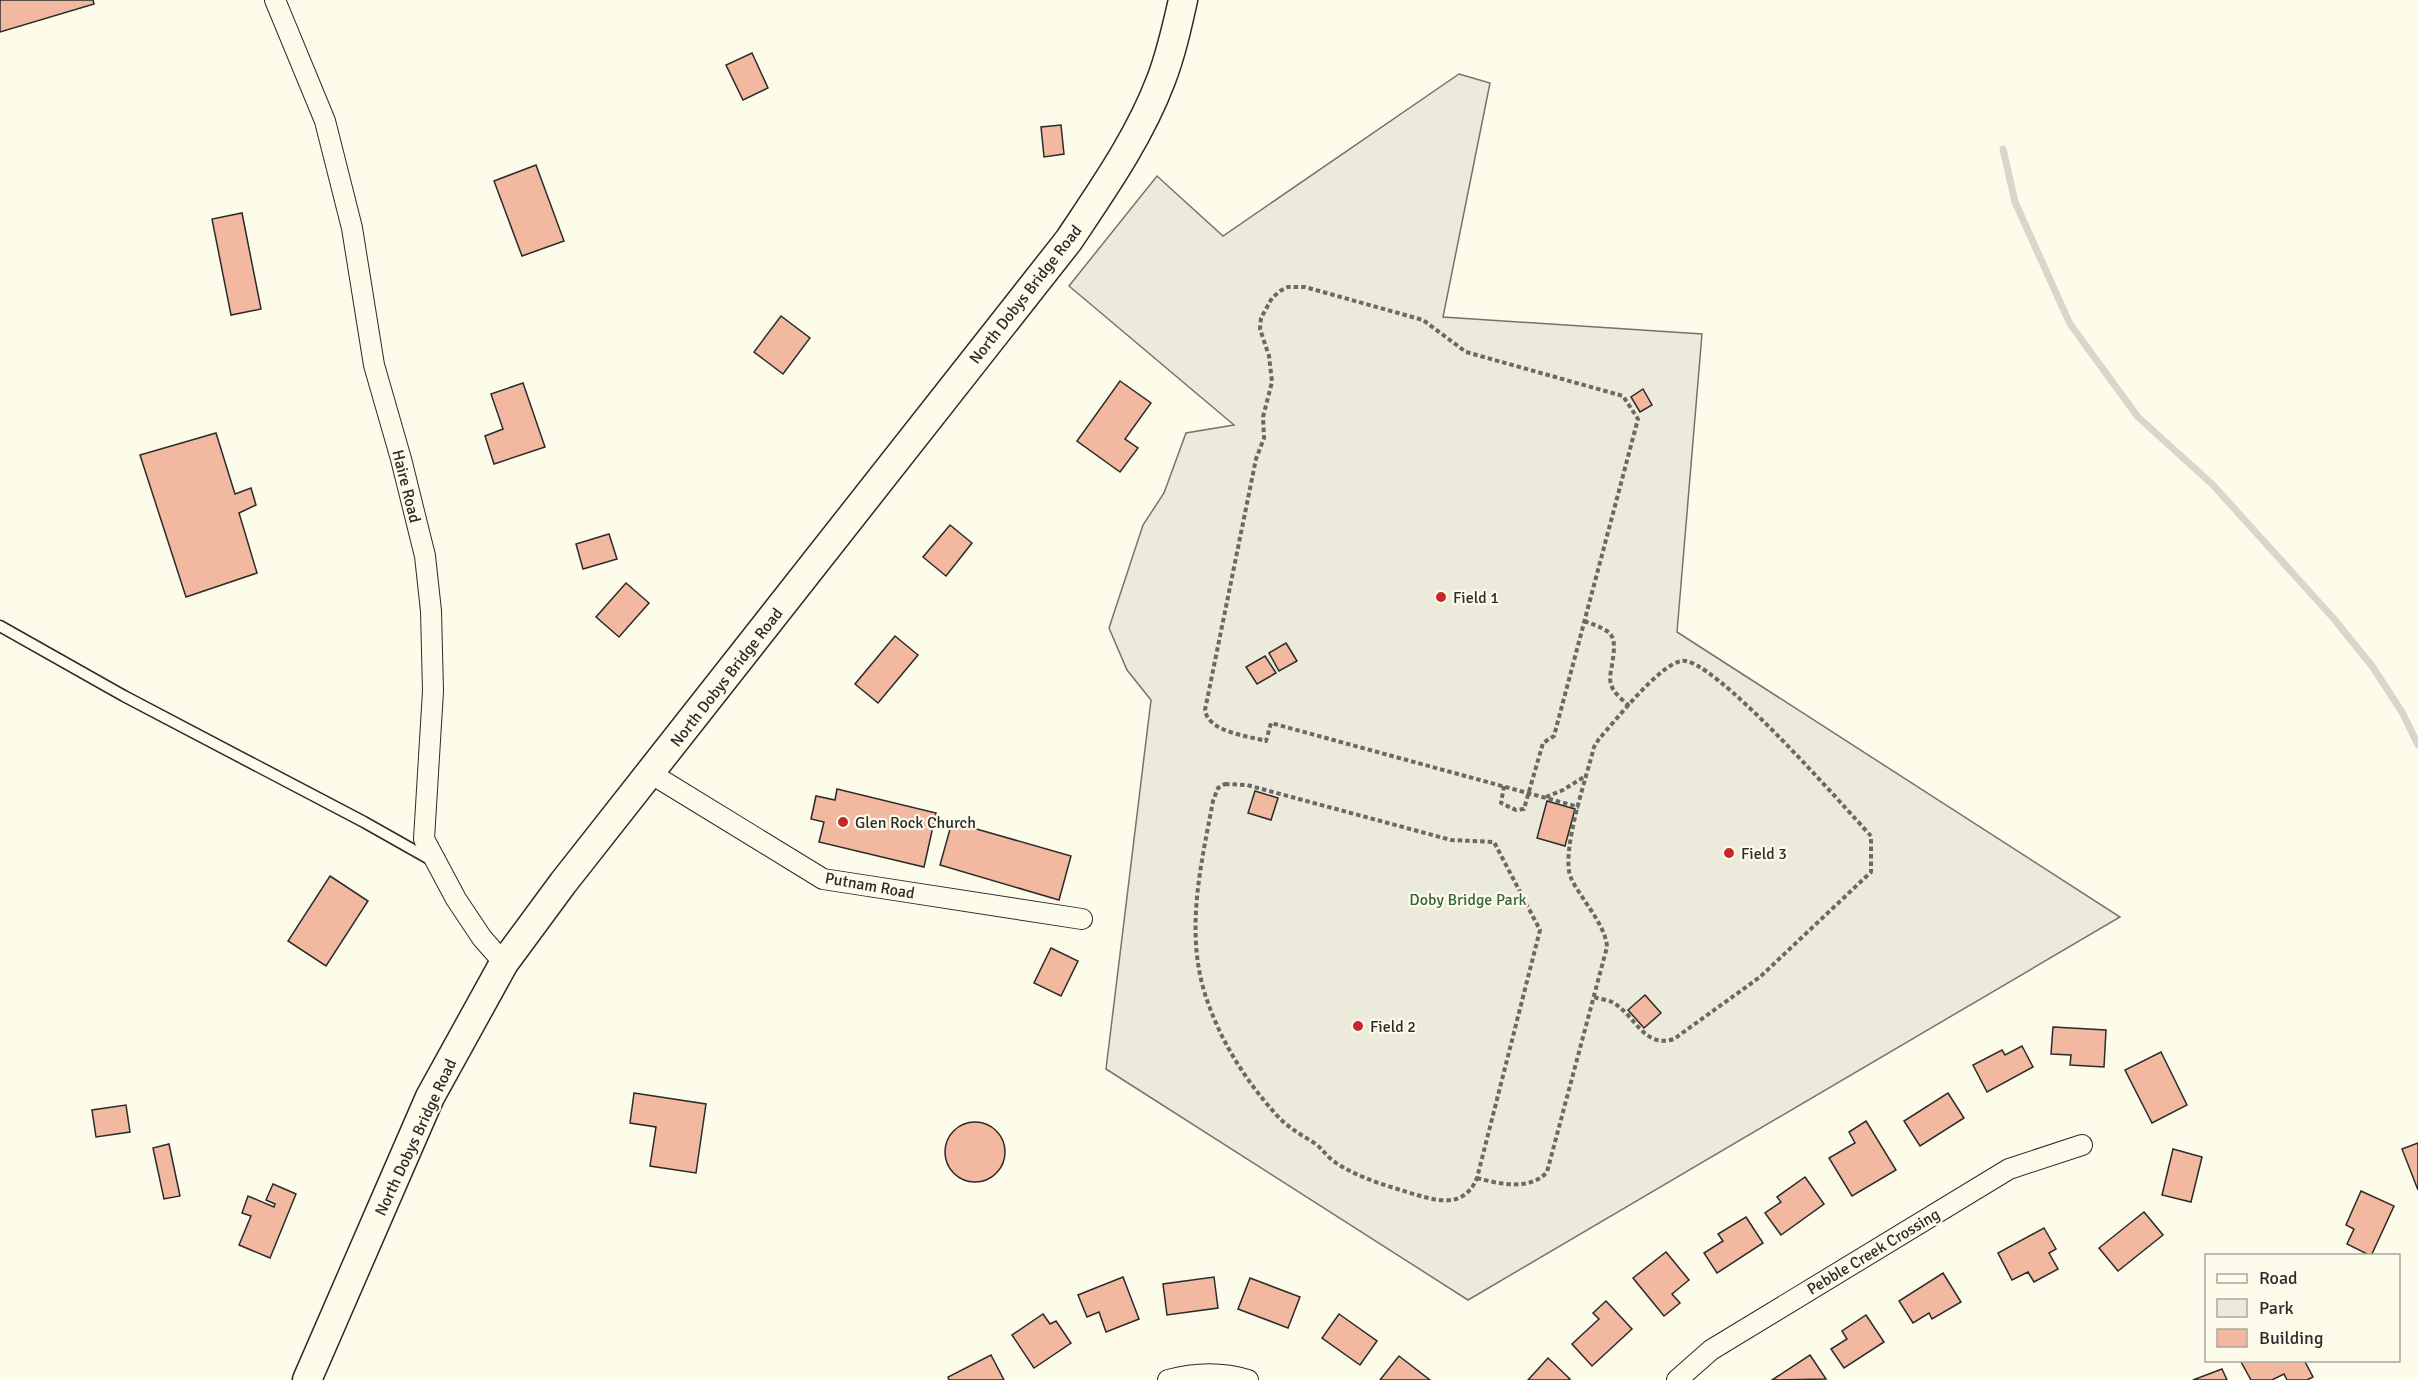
<svg xmlns="http://www.w3.org/2000/svg" width="2418" height="1380" viewBox="0 0 2418 1380" font-family="Signika,sans-serif">
  <style>
    .green { fill: #ecebdb; stroke: #74746e; stroke-width: 1.5 }
    .lines { fill: none; stroke-linecap: round; stroke-linejoin: round }
    .stream { stroke: #d8d7c9; stroke-width: 7 }
    .building { fill: #f2b8a0; stroke: #2b2b2b; stroke-width: 1.5 }
    .lane-casing { stroke: #2b2b2b; stroke-width: 13 }
    .street-casing { stroke: #2b2b2b; stroke-width: 22 }
    .secondary-casing { stroke: #2b2b2b; stroke-width: 31 }
    .path { stroke: #6a6964; stroke-width: 4; stroke-dasharray: 4.5 3; stroke-linecap: butt }
    .lane { stroke: #fdfbea; stroke-width: 10 }
    .street { stroke: #fdfbea; stroke-width: 20 }
    .secondary { stroke: #fdfbea; stroke-width: 28 }
    .poi-dot { fill: #c62828; stroke: #fdfbea; stroke-width: 2 }
    .labels { text-anchor: middle; stroke-width: 4.5; stroke-linejoin: round; paint-order: stroke }
    .street-label { font-size: 16px; fill: #2b2b2b; stroke: #fdfbea }
    .poi-label { font-size: 16px; fill: #2b2b2b; stroke: #fdfbea; text-anchor: start }
    .park-label { font-size: 16px; fill: #34623c; stroke: #fdfbea }
  </style>
  <rect width="100%" height="100%" fill="#fdfbea"/>
  <path class="green" d="M 1459,74 L 1490,83 L 1443,317 L 1702,334 L 1677,632 L 2120,917 L 1468,1300 L 1106,1069 L 1151,700 L 1127,670 L 1109,628 L 1143,525 L 1164,493 L 1186,433 L 1234,425 L 1069,286 L 1157,176 L 1223,236 Z"/>
  <g class="lines">
    <path class="stream" d="M 2003,149 L 2015,202 L 2070,324 L 2138,417 L 2213,485 L 2334,619 L 2372,666 L 2402,712 L 2418,745"/>
  </g>
  <g class="building">
    <path d="M 0,0 L 93,0 L 94,4 L 0,32 Z"/>
    <path d="M 752,53 L 768,88 L 743,100 L 726,65 Z"/>
    <path d="M 1061,125 L 1064,154 L 1044,157 L 1041,127 Z"/>
    <path d="M 536,165 L 564,241 L 522,256 L 494,181 Z"/>
    <path d="M 242,213 L 261,309 L 231,315 L 212,219 Z"/>
    <path d="M 781,316 L 810,338 L 783,374 L 754,352 Z"/>
    <path d="M 1120,381 L 1151,403 L 1125,439 L 1138,448 L 1120,472 L 1077,441 Z"/>
    <path d="M 523,383 L 545,447 L 494,464 L 485,436 L 503,429 L 491,394 Z"/>
    <path d="M 1643,389 L 1652,405 L 1640,412 L 1631,397 Z"/>
    <path d="M 216,433 L 235,494 L 251,488 L 256,505 L 239,513 L 257,573 L 186,597 L 140,455 Z"/>
    <path d="M 950,525 L 972,543 L 946,576 L 923,557 Z"/>
    <path d="M 609,534 L 617,559 L 583,569 L 576,544 Z"/>
    <path d="M 626,583 L 649,603 L 619,637 L 596,617 Z"/>
    <path d="M 895,636 L 918,655 L 878,703 L 855,684 Z"/>
    <path d="M 1286,643 L 1297,661 L 1279,671 L 1269,653 Z"/>
    <path d="M 1265,656 L 1276,673 L 1257,684 L 1246,667 Z"/>
    <path d="M 837,789 L 936,813 L 924,867 L 819,842 L 824,822 L 811,819 L 816,796 L 835,800 Z"/>
    <path d="M 1255,791 L 1278,798 L 1271,820 L 1248,813 Z"/>
    <path d="M 1547,801 L 1575,809 L 1565,846 L 1537,838 Z"/>
    <path d="M 952,822 L 1071,856 L 1059,900 L 940,865 Z"/>
    <path d="M 330,876 L 368,901 L 326,966 L 288,941 Z"/>
    <path d="M 1051,948 L 1078,961 L 1061,996 L 1034,983 Z"/>
    <path d="M 1645,995 L 1661,1013 L 1644,1028 L 1628,1010 Z"/>
    <path d="M 2053,1027 L 2106,1030 L 2104,1067 L 2070,1065 L 2071,1055 L 2051,1054 Z"/>
    <path d="M 2022,1046 L 2033,1067 L 1987,1092 L 1973,1065 L 2002,1050 L 2005,1055 Z"/>
    <path d="M 2161,1052 L 2187,1105 L 2152,1123 L 2125,1070 Z"/>
    <path d="M 634,1093 L 706,1104 L 696,1173 L 650,1166 L 656,1127 L 630,1123 Z"/>
    <path d="M 1948,1093 L 1964,1118 L 1920,1146 L 1904,1121 Z"/>
    <path d="M 126,1105 L 130,1132 L 96,1137 L 92,1110 Z"/>
    <path d="M 1866,1121 L 1896,1170 L 1852,1196 L 1829,1158 L 1855,1143 L 1849,1132 Z"/>
    <circle cx="975" cy="1152" r="30"/>
    <path d="M 2418,1143 L 2418,1190 L 2402,1149 Z"/>
    <path d="M 169,1144 L 180,1196 L 164,1199 L 153,1148 Z"/>
    <path d="M 2173,1149 L 2202,1157 L 2191,1202 L 2162,1195 Z"/>
    <path d="M 1805,1177 L 1824,1204 L 1781,1235 L 1765,1213 L 1781,1202 L 1777,1197 Z"/>
    <path d="M 273,1184 L 296,1194 L 270,1258 L 239,1245 L 251,1216 L 242,1213 L 248,1196 L 274,1207 L 275,1204 L 266,1200 Z"/>
    <path d="M 2361,1191 L 2394,1206 L 2371,1256 L 2347,1244 L 2354,1229 L 2346,1225 Z"/>
    <path d="M 2144,1212 L 2163,1235 L 2118,1271 L 2099,1248 Z"/>
    <path d="M 1746,1217 L 1763,1243 L 1717,1273 L 1704,1253 L 1723,1241 L 1718,1234 Z"/>
    <path d="M 2044,1228 L 2056,1249 L 2049,1253 L 2058,1269 L 2034,1282 L 2028,1272 L 2012,1280 L 1998,1253 Z"/>
    <path d="M 1666,1252 L 1689,1280 L 1672,1294 L 1680,1303 L 1664,1316 L 1633,1278 Z"/>
    <path d="M 1943,1273 L 1961,1302 L 1932,1319 L 1929,1313 L 1913,1323 L 1899,1301 Z"/>
    <path d="M 1123,1277 L 1139,1319 L 1106,1332 L 1099,1312 L 1087,1317 L 1078,1295 Z"/>
    <path d="M 1214,1277 L 1218,1308 L 1167,1315 L 1163,1284 Z"/>
    <path d="M 1250,1278 L 1300,1297 L 1288,1328 L 1238,1309 Z"/>
    <path d="M 1606,1301 L 1632,1329 L 1592,1366 L 1572,1344 L 1599,1319 L 1593,1313 Z"/>
    <path d="M 1043,1314 L 1050,1324 L 1056,1321 L 1071,1343 L 1034,1368 L 1012,1335 Z"/>
    <path d="M 1339,1314 L 1377,1341 L 1360,1365 L 1322,1338 Z"/>
    <path d="M 1866,1315 L 1884,1342 L 1844,1368 L 1831,1349 L 1847,1339 L 1842,1331 Z"/>
    <path d="M 991,1355 L 1004,1380 L 949,1380 L 948,1377 Z"/>
    <path d="M 1810,1355 L 1826,1379 L 1772,1380 Z"/>
    <path d="M 1399,1356 L 1430,1380 L 1380,1380 Z"/>
    <path d="M 1548,1358 L 1570,1379 L 1568,1380 L 1528,1380 Z"/>
    <path d="M 2240,1360 L 2304,1360 L 2313,1377 L 2307,1380 L 2287,1380 L 2284,1374 L 2272,1380 L 2251,1380 Z"/>
    <path d="M 2222,1369 L 2227,1380 L 2193,1380 Z"/>
  </g>
  <g class="lines">
    <g class="lane-casing">
      <path id="lane" d="M 0,626 L 124,696 L 364,822 L 433,861"/>
    </g>
    <g class="street-casing">
      <g id="street">
        <path d="M 275,0 L 325,121 L 352,228 L 374,365 L 401,459 L 425,556 L 431,611 L 433,691 L 424,839 L 456,899 L 482,938 L 504,963"/>
        <path d="M 650,773 L 823,879 L 1082,919"/>
        <path d="M 1168,1380 C 1194,1373 1222,1372 1248,1380"/>
        <path d="M 1677,1380 L 1711,1350 L 2009,1169 L 2082,1145"/>
      </g>
    </g>
    <g class="secondary-casing">
      <path id="secondary" d="M 307,1380 L 430,1097 L 504,963 L 563,883 L 1069,240 C 1103,189 1139,138 1161,80 C 1171,54 1177,27 1183,0"/>
    </g>
    <g class="path">
      <path d="M 1584,621 C 1614,632 1617,633 1612,665 C 1611,671 1609,678 1611,684 C 1613,693 1623,700 1629,706"/>
      <path d="M 1225,784 L 1247,785 L 1451,840 L 1494,842 L 1540,930 L 1477,1178 C 1463,1211 1434,1200 1407,1192 C 1381,1184 1354,1176 1332,1160 C 1326,1155 1322,1149 1316,1144 C 1300,1134 1285,1126 1273,1111 C 1243,1077 1219,1038 1205,994 C 1185,930 1201,865 1213,801 L 1218,788 Z"/>
      <path d="M 1504,786 L 1501,803 L 1516,810 L 1524,809 L 1543,743 L 1554,736 L 1638,419 L 1623,396 L 1466,352 L 1423,320 L 1305,287 L 1288,287 L 1280,291 L 1272,298 L 1261,318 L 1260,329 L 1269,356 L 1272,382 L 1263,417 L 1264,438 L 1256,459 L 1205,710 C 1208,732 1248,736 1266,741 L 1271,723 L 1579,807"/>
      <path d="M 1546,797 L 1563,790 L 1587,775"/>
      <path d="M 1477,1178 C 1499,1184 1530,1191 1547,1172 L 1607,947 C 1606,925 1580,898 1571,878 C 1560,853 1587,776 1594,747 L 1599,739 C 1616,720 1658,666 1681,661 C 1711,654 1845,808 1871,836 L 1871,872 L 1760,977 L 1674,1039 C 1643,1049 1635,1014 1612,1002 C 1607,1000 1600,999 1594,997"/>
    </g>
    <use href="#lane" class="lane"/>
    <use href="#street" class="street"/>
    <use href="#secondary" class="secondary"/>
  </g>
  <g class="poi-dot">
    <circle cx="1441" cy="597" r="6"/>
    <circle cx="843" cy="822" r="6"/>
    <circle cx="1729" cy="853" r="6"/>
    <circle cx="1358" cy="1026" r="6"/>
  </g>
  <g class="labels">
    <g class="street-label">
      <text transform="translate(1025 294) rotate(-52)" y="6">North Dobys Bridge Road</text>
      <text transform="translate(407 486) rotate(76)" y="6">Haire Road</text>
      <text transform="translate(726 677) rotate(-52)" y="6">North Dobys Bridge Road</text>
      <text transform="translate(870 885) rotate(10)" y="6">Putnam Road</text>
      <text transform="translate(415 1137) rotate(-65)" y="6">North Dobys Bridge Road</text>
      <text transform="translate(1873 1251) rotate(-31)" y="6">Pebble Creek Crossing</text>
    </g>
    <g class="poi-label">
      <text x="1453" y="603">Field 1</text>
      <text x="855" y="828">Glen Rock Church</text>
      <text x="1741" y="859">Field 3</text>
      <text x="1370" y="1032">Field 2</text>
    </g>
    <g class="park-label">
      <text x="1468" y="905">Doby Bridge Park</text>
    </g>
  </g>
  <rect x="2205" y="1254" width="195" height="108" fill="#fdfbea" stroke="#a9a89e" stroke-width="1.5"/>
  <rect x="2217" y="1274" width="30" height="9" fill="#fdfbea" stroke="#a9a89e" stroke-width="1.5"/>
  <text x="2259" y="1284" font-size="18" fill="#2b2b2b">Road</text>
  <rect x="2217" y="1299" width="30" height="18" fill="#ecebdb" stroke="#a9a89e" stroke-width="1.5"/>
  <text x="2259" y="1314" font-size="18" fill="#2b2b2b">Park</text>
  <rect x="2217" y="1329" width="30" height="18" fill="#f2b8a0" stroke="#a9a89e" stroke-width="1.5"/>
  <text x="2259" y="1344" font-size="18" fill="#2b2b2b">Building</text>
</svg>
